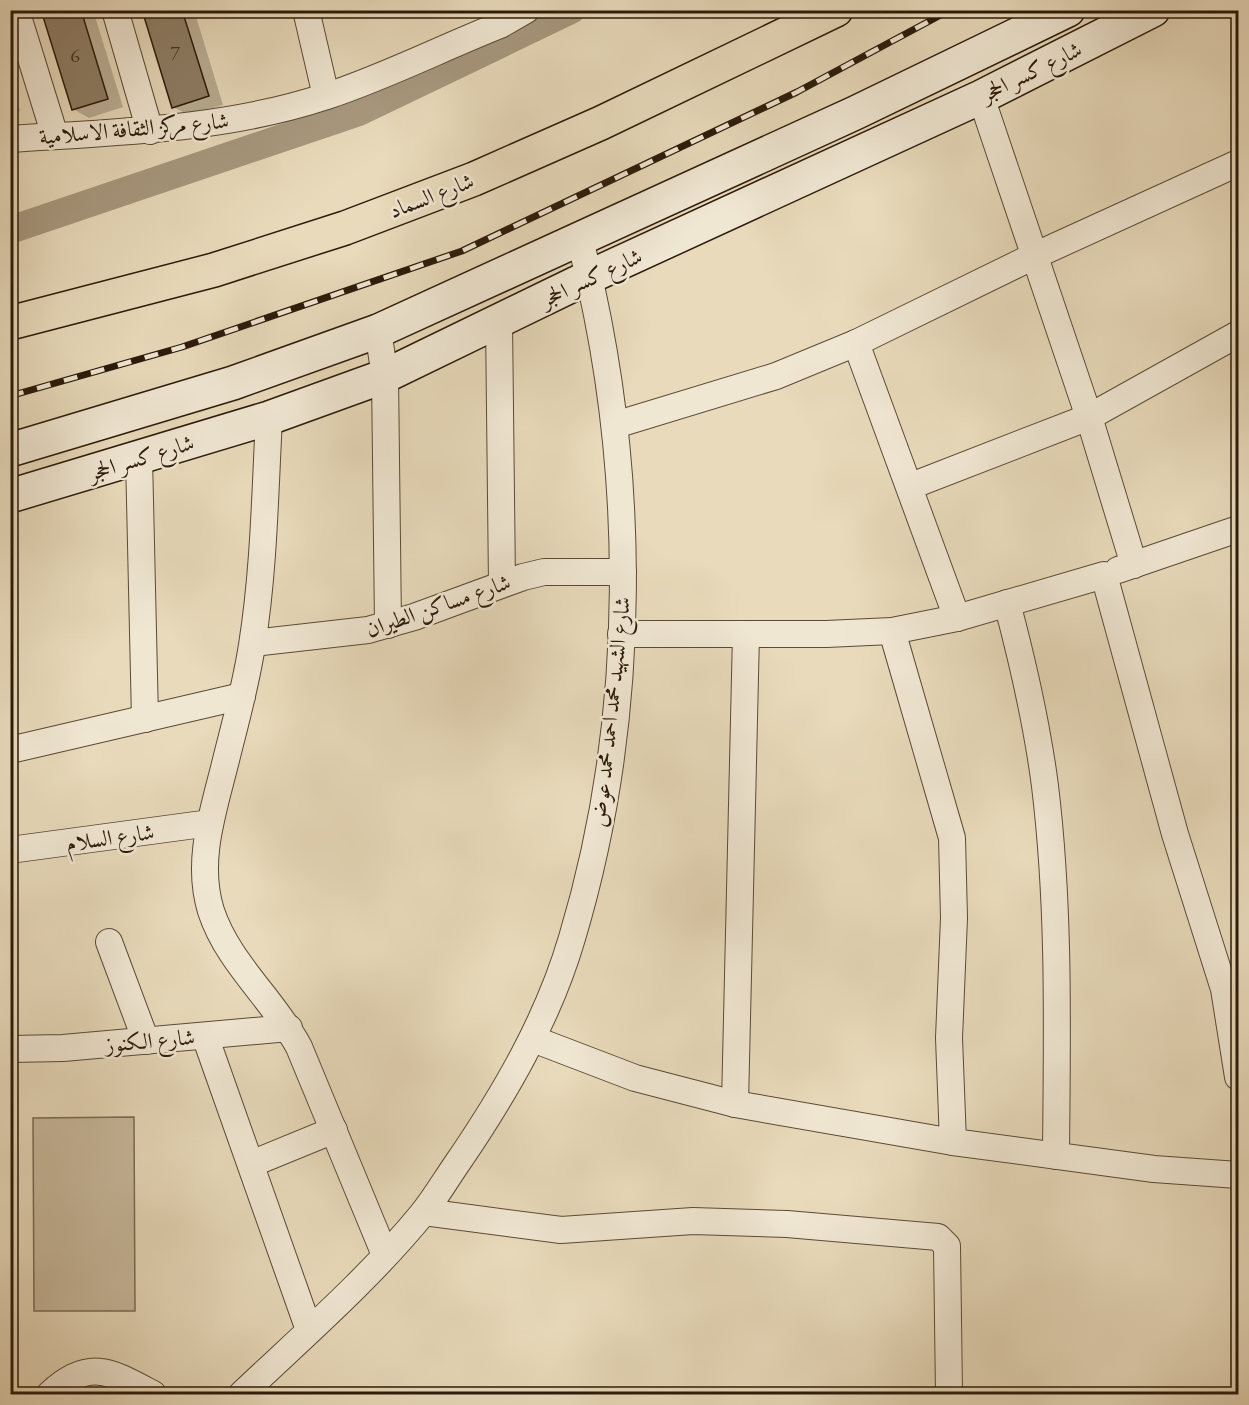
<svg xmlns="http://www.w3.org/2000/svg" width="1249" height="1405" viewBox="0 0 1249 1405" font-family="'EB Garamond',Amiri,serif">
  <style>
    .green { fill: #c8b99d; stroke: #7a6a54; stroke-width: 1.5 }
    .shadow { fill: #0003 }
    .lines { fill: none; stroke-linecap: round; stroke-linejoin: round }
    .canal { stroke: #a8997f; stroke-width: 28 }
    .building { fill: #8e7e66; stroke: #2c1a0a; stroke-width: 1.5 }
    .street-casing { stroke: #5b4a36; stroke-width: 28 }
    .secondary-casing { stroke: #2c1a0a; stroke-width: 36 }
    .highway-casing { stroke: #2c1a0a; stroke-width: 36 }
    .street { stroke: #f0e7d3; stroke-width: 26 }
    .secondary { stroke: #f0e7d3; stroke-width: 33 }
    .highway { stroke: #e8dabb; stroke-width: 33 }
    .rail-casing { stroke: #2c1a0a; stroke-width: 7 }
    .rail { stroke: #f0e7d3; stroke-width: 4.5; stroke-dasharray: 14; stroke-linecap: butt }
    .labels { text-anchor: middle; stroke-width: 5; stroke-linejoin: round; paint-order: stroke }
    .number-label { font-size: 20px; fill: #443321 }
    .street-label { font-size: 22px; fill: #2c1a0a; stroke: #f0e7d3 }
  </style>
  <rect width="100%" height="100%" fill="#e8dabb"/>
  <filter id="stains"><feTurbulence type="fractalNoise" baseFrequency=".00333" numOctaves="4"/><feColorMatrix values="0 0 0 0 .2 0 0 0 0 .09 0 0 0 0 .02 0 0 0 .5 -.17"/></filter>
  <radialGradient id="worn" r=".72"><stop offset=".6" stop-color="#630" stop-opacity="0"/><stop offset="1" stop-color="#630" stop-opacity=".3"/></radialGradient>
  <path class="green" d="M 134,1117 L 135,1311 L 34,1311 L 33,1118 Z"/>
  <g class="shadow">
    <path d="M 43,10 L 93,10 L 123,107 L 89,118 L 73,109 Z"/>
    <path d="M 144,10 L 194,10 L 223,105 L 189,115 L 173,107 Z"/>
    <path d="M 10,79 L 20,111 L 10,114 Z"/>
  </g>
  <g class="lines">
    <path class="canal" d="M 10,230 L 359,112 L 571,10"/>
  </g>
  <g class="building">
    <path d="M 41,10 L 81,10 L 108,99 L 72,110 Z"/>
    <path d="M 142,10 L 182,10 L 209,96 L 172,108 Z"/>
  </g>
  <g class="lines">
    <g class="street-casing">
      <g id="street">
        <path d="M 16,10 L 55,136"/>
        <path d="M 115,10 L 150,131"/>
        <path d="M 306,10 L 326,96"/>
        <path d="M 981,97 L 1089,417 L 1134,565"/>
        <path d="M 10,139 C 116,132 225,130 327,96 C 385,77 442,48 500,25 L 526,10"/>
        <path d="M 499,321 L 502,584"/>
        <path d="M 378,331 L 385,376 L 388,625"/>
        <path d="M 856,343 L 957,618"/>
        <path d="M 269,418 C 265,493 264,570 252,645 C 246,686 234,727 224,768 C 212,815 196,863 211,911 C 228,963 274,1000 299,1047 L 385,1255"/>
        <path d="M 615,425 L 776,376 L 856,343 L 1034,256 L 1238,163"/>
        <path d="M 139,457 L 145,719"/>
        <path d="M 911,486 L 1089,417 L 1238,334"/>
        <path d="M 1118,570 L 1238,529"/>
        <path d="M 1007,603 C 1023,663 1037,724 1045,786 C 1060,909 1057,1033 1056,1156"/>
        <path d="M 892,631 L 952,838 L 954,918 L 949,1038 L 953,1142"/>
        <path d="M 621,634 L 826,634 L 892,631 L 957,618 L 1104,575 L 1175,834 L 1224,989 L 1238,1077"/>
        <path d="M 253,643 L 368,630 L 414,617 L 523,577 L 544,572 L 623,572"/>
        <path d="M 10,750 L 242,696"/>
        <path d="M 10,850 L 210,823"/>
        <path d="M 109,942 L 146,1041"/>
        <path d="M 205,1036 L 309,1330"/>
        <path d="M 533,1039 L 635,1078 L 735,1104 L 953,1142 L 1154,1169 L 1238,1175"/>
        <path d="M 10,1049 L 63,1048 L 289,1028"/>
        <path d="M 735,1104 L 746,634"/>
        <path d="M 251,1164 L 334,1130"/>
        <path d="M 424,1212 L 561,1230 L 693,1221 L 787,1224 L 938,1237 L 947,1246 L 949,1394"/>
        <path d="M 50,1394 C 89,1357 112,1372 153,1394"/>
        <path d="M 242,1394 C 303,1336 369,1279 423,1213 C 435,1198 445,1181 456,1165 C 504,1095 548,1020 572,938 C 639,715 638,465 580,240"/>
      </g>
    </g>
    <g class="secondary-casing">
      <g id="secondary">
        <path d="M 10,450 L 233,383 L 378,331 L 855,113 L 1068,10"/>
        <path d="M 10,496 L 269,418 L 385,376 L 589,277 L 981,97 L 1153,10"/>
      </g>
    </g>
    <g class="highway-casing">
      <path id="highway" d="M 10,323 L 214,270 L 345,228 L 474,179 L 601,123 L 836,10"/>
    </g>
    <use href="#street" class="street"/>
    <use href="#secondary" class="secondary"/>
    <use href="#highway" class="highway"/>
    <g class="rail-casing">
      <path id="rail" d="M 10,396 L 182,347 L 462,251 L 797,92 L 950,10"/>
    </g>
    <use href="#rail" class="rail"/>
  </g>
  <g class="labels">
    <g class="number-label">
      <text x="175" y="60">7</text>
      <text x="75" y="62">6</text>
    </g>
    <g class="street-label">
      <text transform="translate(1031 71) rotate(-26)" y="8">شارع كسر الحجر</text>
      <text transform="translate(134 128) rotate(-5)" y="8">شارع مركز الثقافة الاسلامية</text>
      <text transform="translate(431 195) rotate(-21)" y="8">شارع السماد</text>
      <text transform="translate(591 277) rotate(-25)" y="8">شارع كسر الحجر</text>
      <text transform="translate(141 457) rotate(-17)" y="8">شارع كسر الحجر</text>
      <text transform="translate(438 605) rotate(-19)" y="8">شارع مساكن الطيران</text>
      <text transform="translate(610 712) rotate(-84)" y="8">شارع الشهيد محمد احمد محمد عوض</text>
      <text transform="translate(110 837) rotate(-8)" y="8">شارع السلام</text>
      <text transform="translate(150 1040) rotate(-5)" y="8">شارع الكنوز</text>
    </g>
  </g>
  <rect width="1249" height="1405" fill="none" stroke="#e8dabb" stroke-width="36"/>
  <rect x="12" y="12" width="1225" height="1381" fill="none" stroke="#2c1a0a" stroke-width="3"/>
  <rect x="18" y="18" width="1213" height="1369" fill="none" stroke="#2c1a0a" stroke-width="1.5"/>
  <rect width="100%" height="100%" filter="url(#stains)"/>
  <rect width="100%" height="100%" fill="url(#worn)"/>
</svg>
